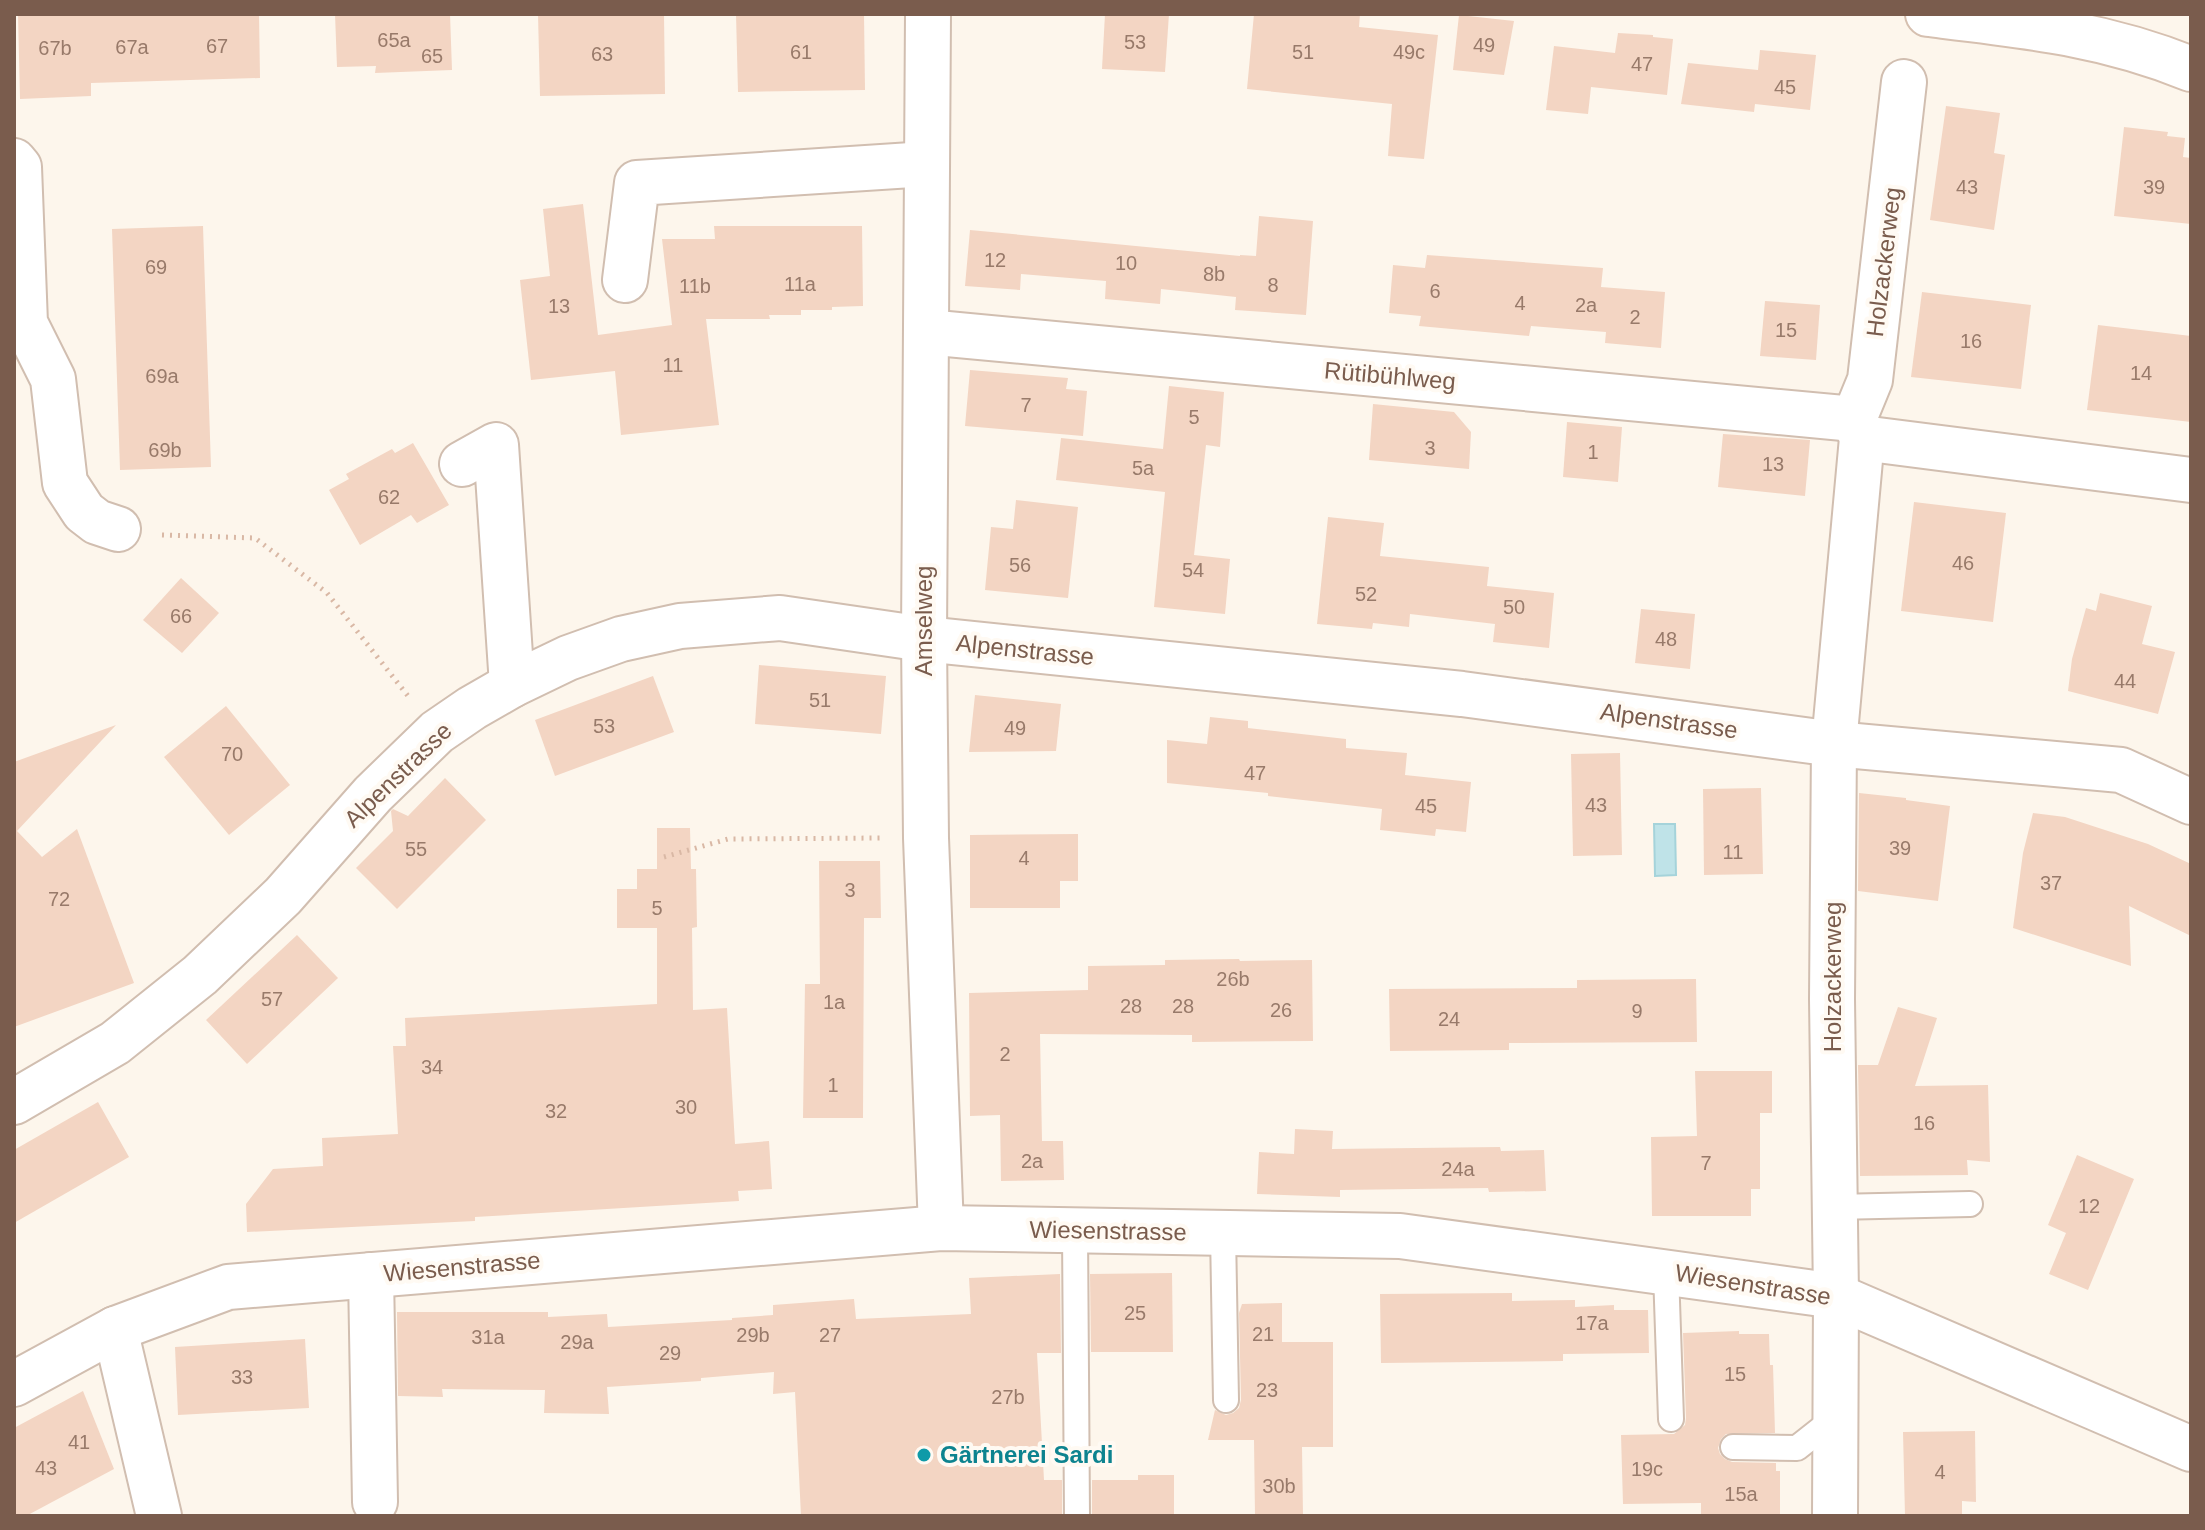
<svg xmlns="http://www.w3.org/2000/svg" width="2205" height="1530" viewBox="0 0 2205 1530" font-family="Arial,sans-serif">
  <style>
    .water { fill: #bfe3e8; stroke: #a5d3da; stroke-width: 2 }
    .building { fill: #f3d5c3 }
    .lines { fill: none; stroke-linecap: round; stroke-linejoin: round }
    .lane-casing { stroke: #d1beb0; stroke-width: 28 }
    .street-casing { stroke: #d1beb0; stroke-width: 48 }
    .secondary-casing { stroke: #d6c0b0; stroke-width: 48 }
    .path { stroke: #d9b8a5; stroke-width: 5; stroke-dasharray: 2 6; stroke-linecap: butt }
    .lane { stroke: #fff; stroke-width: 24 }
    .street { stroke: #fff; stroke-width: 44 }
    .secondary { stroke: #fff; stroke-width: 44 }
    .culture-dot { fill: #0f9aa8; stroke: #fffaf3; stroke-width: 3 }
    .labels { text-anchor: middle; stroke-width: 8; stroke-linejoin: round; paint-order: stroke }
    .number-label { font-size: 20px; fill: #987a6a }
    .street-label { font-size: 24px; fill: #7a5c4d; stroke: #fffaf3 }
    .culture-label { font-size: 24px; font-weight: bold; fill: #0d838f; stroke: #fffaf3; text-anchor: start }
  </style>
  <rect width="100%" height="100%" fill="#fdf6ec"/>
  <path class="water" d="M 1654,824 L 1675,824 L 1676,875 L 1655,876 Z"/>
  <g class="building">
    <path d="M 18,14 L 259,14 L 260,78 L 91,83 L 91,96 L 20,99 Z"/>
    <path d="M 335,14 L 450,14 L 452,70 L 375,73 L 376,66 L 337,67 Z"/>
    <path d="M 538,14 L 664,14 L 665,94 L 540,96 Z"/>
    <path d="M 736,14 L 864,14 L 865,90 L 738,92 Z"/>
    <path d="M 1105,14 L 1169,14 L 1165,72 L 1102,69 Z"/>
    <path d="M 1254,14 L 1360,14 L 1359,27 L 1438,35 L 1424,159 L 1388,156 L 1392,104 L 1247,89 Z"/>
    <path d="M 1459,15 L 1514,21 L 1504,75 L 1453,70 Z"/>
    <path d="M 1618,33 L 1653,35 L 1653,37 L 1673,39 L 1667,95 L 1591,87 L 1588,114 L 1546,110 L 1554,46 L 1615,53 Z"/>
    <path d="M 1760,50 L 1816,55 L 1810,110 L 1755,104 L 1754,112 L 1681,104 L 1688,63 L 1758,70 Z"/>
    <path d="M 1946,106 L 2000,113 L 1994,153 L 2005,155 L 1994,230 L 1930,220 Z"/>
    <path d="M 2124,127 L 2168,132 L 2167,136 L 2185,138 L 2183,157 L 2191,158 L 2191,224 L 2114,216 Z"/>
    <path d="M 583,204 L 598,335 L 672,325 L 662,239 L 715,239 L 714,226 L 862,226 L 863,306 L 832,307 L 832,310 L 801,310 L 801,315 L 769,315 L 770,319 L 706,319 L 719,425 L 621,435 L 615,371 L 531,380 L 520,280 L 550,276 L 543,209 Z"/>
    <path d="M 1259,216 L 1313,221 L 1306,315 L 1235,310 L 1236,297 L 1161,289 L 1160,304 L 1105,299 L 1106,281 L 1021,274 L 1020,290 L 965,286 L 970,230 L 1240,256 L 1240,255 L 1256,256 Z"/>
    <path d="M 203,226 L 211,467 L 120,470 L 112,229 Z"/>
    <path d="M 1427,255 L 1603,268 L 1601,287 L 1665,292 L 1661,348 L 1605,343 L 1606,332 L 1531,326 L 1529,336 L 1419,326 L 1421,316 L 1389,313 L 1393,265 L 1425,268 Z"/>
    <path d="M 1922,292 L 2031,305 L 2021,389 L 1911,377 Z"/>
    <path d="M 1765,301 L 1820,305 L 1816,360 L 1760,356 Z"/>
    <path d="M 2098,325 L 2191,336 L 2191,422 L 2087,410 Z"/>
    <path d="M 970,370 L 1068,378 L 1066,389 L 1087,391 L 1083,436 L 965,426 Z"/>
    <path d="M 1169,386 L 1224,392 L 1220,447 L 1206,445 L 1194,555 L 1230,559 L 1225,614 L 1154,607 L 1165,492 L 1056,480 L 1061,438 L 1163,449 Z"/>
    <path d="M 1373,404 L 1454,412 L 1471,432 L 1469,469 L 1369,460 Z"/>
    <path d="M 1567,422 L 1622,427 L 1618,482 L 1563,477 Z"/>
    <path d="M 1723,434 L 1810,440 L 1805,496 L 1718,487 Z"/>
    <path d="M 413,443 L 449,505 L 417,523 L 411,515 L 360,545 L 329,490 L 349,479 L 346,474 L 392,449 L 395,453 Z"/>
    <path d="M 1016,500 L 1078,507 L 1068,598 L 985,590 L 991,527 L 1013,529 Z"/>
    <path d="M 1914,502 L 2006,513 L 1993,622 L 1901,611 Z"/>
    <path d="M 1328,517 L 1384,523 L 1380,556 L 1489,567 L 1487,586 L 1554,593 L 1549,648 L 1493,642 L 1495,624 L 1410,614 L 1409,627 L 1373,623 L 1372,629 L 1317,624 Z"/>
    <path d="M 181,578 L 219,613 L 182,653 L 143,620 Z"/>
    <path d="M 2100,593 L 2152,606 L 2142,644 L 2175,652 L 2158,714 L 2068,691 L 2072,659 L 2086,608 L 2096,611 Z"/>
    <path d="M 1641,609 L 1695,614 L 1690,669 L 1635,663 Z"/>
    <path d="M 759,665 L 886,676 L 881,734 L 755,724 Z"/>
    <path d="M 653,676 L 674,732 L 555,776 L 535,720 Z"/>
    <path d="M 975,695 L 1061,704 L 1056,751 L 969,752 Z"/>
    <path d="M 226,706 L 290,785 L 229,835 L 164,757 Z"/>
    <path d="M 1210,717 L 1248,721 L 1248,728 L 1346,739 L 1346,748 L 1407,753 L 1405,775 L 1471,782 L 1466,832 L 1436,829 L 1435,836 L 1380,830 L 1382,809 L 1268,796 L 1268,793 L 1167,783 L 1167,740 L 1207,744 Z"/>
    <path d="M 116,725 L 17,831 L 42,857 L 77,829 L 134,983 L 14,1027 L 14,762 Z"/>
    <path d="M 1620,753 L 1622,855 L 1573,856 L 1571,754 Z"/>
    <path d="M 445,778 L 486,820 L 397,909 L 356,868 L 393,831 L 391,811 L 393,809 L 408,816 Z"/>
    <path d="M 1761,788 L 1763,874 L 1704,875 L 1703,789 Z"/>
    <path d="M 1859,793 L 1906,798 L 1906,800 L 1950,806 L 1938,901 L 1858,891 Z"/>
    <path d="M 2033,813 L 2065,817 L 2148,844 L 2191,864 L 2191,936 L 2129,906 L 2131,966 L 2013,928 L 2023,853 Z"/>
    <path d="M 657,828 L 690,828 L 691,869 L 696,869 L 697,927 L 692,928 L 693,1010 L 727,1008 L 735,1144 L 769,1141 L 772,1189 L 738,1191 L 739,1201 L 475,1217 L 475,1221 L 247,1232 L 246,1204 L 273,1169 L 323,1166 L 322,1138 L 398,1134 L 393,1046 L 406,1046 L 405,1018 L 657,1004 L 657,928 L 617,928 L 617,889 L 637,889 L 637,869 L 657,869 Z"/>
    <path d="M 1078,834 L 1078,881 L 1060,881 L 1060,908 L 970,908 L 970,835 Z"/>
    <path d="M 819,861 L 880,861 L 881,918 L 864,918 L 863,1118 L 803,1118 L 805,984 L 820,984 Z"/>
    <path d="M 297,935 L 338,978 L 247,1064 L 206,1020 Z"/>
    <path d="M 1239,959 L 1240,961 L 1312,960 L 1313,1041 L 1192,1042 L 1192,1035 L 1040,1034 L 1042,1141 L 1063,1141 L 1064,1180 L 1001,1181 L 1000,1115 L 970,1116 L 969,993 L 1088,990 L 1088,966 L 1165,965 L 1165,960 Z"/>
    <path d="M 1696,979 L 1697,1042 L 1509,1043 L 1509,1050 L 1390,1051 L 1389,989 L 1577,988 L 1577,980 Z"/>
    <path d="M 1898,1007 L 1937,1018 L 1915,1086 L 1988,1085 L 1990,1162 L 1967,1160 L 1968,1175 L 1860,1176 L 1858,1065 L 1878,1065 Z"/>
    <path d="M 1695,1071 L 1772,1071 L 1772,1113 L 1760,1113 L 1760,1189 L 1751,1189 L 1751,1216 L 1652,1216 L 1651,1137 L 1697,1136 Z"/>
    <path d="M 98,1102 L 129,1157 L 14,1223 L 14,1150 Z"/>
    <path d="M 1295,1129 L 1333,1131 L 1332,1149 L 1500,1147 L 1501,1151 L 1544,1150 L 1546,1191 L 1489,1192 L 1488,1188 L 1340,1190 L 1340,1197 L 1257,1194 L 1259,1152 L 1294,1154 Z"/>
    <path d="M 2077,1155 L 2134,1179 L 2088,1290 L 2049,1274 L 2066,1233 L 2048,1225 Z"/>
    <path d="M 1172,1273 L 1173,1352 L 1091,1352 L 1090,1274 Z"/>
    <path d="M 1060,1274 L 1061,1353 L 1037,1353 L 1044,1480 L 1062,1480 L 1062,1516 L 801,1516 L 795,1392 L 773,1394 L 774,1372 L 701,1378 L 701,1381 L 607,1387 L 609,1414 L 544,1413 L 545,1390 L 442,1389 L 443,1397 L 398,1396 L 397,1312 L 548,1312 L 548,1317 L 607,1314 L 608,1327 L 732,1320 L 732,1318 L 773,1315 L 773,1305 L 854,1299 L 856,1319 L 971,1314 L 969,1278 Z"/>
    <path d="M 1512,1293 L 1512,1301 L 1575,1300 L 1575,1307 L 1614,1305 L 1614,1310 L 1648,1310 L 1649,1353 L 1563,1354 L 1563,1361 L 1381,1363 L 1380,1294 Z"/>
    <path d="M 1282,1303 L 1282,1342 L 1333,1342 L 1333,1447 L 1302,1447 L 1303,1516 L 1255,1516 L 1254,1440 L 1208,1440 L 1215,1410 L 1226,1415 L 1233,1413 L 1239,1408 L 1241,1400 L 1239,1313 L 1242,1304 Z"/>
    <path d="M 1739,1331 L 1739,1334 L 1769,1334 L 1770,1365 L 1773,1365 L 1775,1433 L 1726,1434 L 1721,1439 L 1718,1448 L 1720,1454 L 1725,1459 L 1732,1462 L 1776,1463 L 1776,1471 L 1780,1471 L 1780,1516 L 1701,1516 L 1701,1503 L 1623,1504 L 1621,1435 L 1674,1434 L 1685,1425 L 1686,1418 L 1683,1333 Z"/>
    <path d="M 305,1339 L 309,1408 L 178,1415 L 175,1347 Z"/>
    <path d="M 83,1391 L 114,1469 L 26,1516 L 14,1516 L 14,1428 Z"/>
    <path d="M 1975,1431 L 1976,1502 L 1962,1501 L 1962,1516 L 1905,1516 L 1903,1432 Z"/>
    <path d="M 1138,1475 L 1174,1475 L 1174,1516 L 1092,1516 L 1092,1480 L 1138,1480 Z"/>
  </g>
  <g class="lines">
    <g class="lane-casing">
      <g id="lane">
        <path d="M 1834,1207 L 1970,1204"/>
        <path d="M 1075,1231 L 1077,1516"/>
        <path d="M 1223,1233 L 1226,1400"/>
        <path d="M 1666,1272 L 1671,1419"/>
        <path d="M 1733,1447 L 1797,1448 L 1835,1418"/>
      </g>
    </g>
    <g class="street-casing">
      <g id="street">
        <path d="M 928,14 L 924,639 L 926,838 L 941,1228"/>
        <path d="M 14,161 L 19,167 L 25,323 L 53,379 L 65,483 L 84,512 L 97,522 L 118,529"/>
        <path d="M 625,280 L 637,183 L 927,164"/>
        <path d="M 926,332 L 1854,419"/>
        <path d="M 1862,438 L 2191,480"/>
        <path d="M 462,464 L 496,445 L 512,685"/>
        <path d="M 14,1102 L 115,1043 L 200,975 L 283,896 L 373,794 L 437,732 L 472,708 L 512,685 L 568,658 L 621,639 L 680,626 L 780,618 L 924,639 L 1462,694 L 1834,744 L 2121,770 L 2191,802"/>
        <path d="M 371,1275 L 375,1502"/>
        <path d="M 115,1329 L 159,1516"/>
        <path d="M 14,1384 L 115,1329 L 228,1287 L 941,1228 L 1400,1236 L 1836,1296 L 2191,1449"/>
        <path d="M 1835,1516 L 1836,1296 L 1832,999 L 1834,744 L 1862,438 L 1854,419 L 1870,380 L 1904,82"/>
      </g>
    </g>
    <g class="secondary-casing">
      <path id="secondary" d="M 1928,14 C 2021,25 2102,33 2191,69"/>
    </g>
    <g class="path">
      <path d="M 162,535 L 255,538 L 327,593 L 408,696"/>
      <path d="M 664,857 L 728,839 L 881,838"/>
    </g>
    <use href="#lane" class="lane"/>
    <use href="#street" class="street"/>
    <use href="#secondary" class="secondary"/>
  </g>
  <circle class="culture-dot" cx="924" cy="1455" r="8"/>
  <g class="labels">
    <g class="number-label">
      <text x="394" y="47">65a</text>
      <text x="1135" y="49">53</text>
      <text x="1484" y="52">49</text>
      <text x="217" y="53">67</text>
      <text x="132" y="54">67a</text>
      <text x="55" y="55">67b</text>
      <text x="801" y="59">61</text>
      <text x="1303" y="59">51</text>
      <text x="1409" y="59">49c</text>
      <text x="602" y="61">63</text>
      <text x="432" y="63">65</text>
      <text x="1642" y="71">47</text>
      <text x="1785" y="94">45</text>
      <text x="1967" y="194">43</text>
      <text x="2154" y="194">39</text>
      <text x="995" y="267">12</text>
      <text x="1126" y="270">10</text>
      <text x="156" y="274">69</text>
      <text x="1214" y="281">8b</text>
      <text x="800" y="291">11a</text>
      <text x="1273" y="292">8</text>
      <text x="695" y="293">11b</text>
      <text x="1435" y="298">6</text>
      <text x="1520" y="310">4</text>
      <text x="1586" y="312">2a</text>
      <text x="559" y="313">13</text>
      <text x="1635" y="324">2</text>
      <text x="1786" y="337">15</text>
      <text x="1971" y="348">16</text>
      <text x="673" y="372">11</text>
      <text x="2141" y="380">14</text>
      <text x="162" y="383">69a</text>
      <text x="1026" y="412">7</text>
      <text x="1194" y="424">5</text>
      <text x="1430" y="455">3</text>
      <text x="165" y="457">69b</text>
      <text x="1593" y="459">1</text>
      <text x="1773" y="471">13</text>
      <text x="1143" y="475">5a</text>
      <text x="389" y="504">62</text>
      <text x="1963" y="570">46</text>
      <text x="1020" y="572">56</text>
      <text x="1193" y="577">54</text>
      <text x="1366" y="601">52</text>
      <text x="1514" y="614">50</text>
      <text x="181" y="623">66</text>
      <text x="1666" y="646">48</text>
      <text x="2125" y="688">44</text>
      <text x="820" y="707">51</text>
      <text x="604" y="733">53</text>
      <text x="1015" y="735">49</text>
      <text x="232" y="761">70</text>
      <text x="1255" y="780">47</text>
      <text x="1596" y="812">43</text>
      <text x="1426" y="813">45</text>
      <text x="1900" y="855">39</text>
      <text x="416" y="856">55</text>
      <text x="1733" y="859">11</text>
      <text x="1024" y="865">4</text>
      <text x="2051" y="890">37</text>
      <text x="850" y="897">3</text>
      <text x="59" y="906">72</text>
      <text x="657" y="915">5</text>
      <text x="1233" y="986">26b</text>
      <text x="272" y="1006">57</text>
      <text x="834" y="1009">1a</text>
      <text x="1131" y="1013">28</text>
      <text x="1183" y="1013">28</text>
      <text x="1281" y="1017">26</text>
      <text x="1637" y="1018">9</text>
      <text x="1449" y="1026">24</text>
      <text x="1005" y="1061">2</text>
      <text x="432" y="1074">34</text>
      <text x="833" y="1092">1</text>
      <text x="686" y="1114">30</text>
      <text x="556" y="1118">32</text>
      <text x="1924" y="1130">16</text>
      <text x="1032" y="1168">2a</text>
      <text x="1706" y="1170">7</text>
      <text x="1458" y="1176">24a</text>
      <text x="2089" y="1213">12</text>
      <text x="1135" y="1320">25</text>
      <text x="1592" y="1330">17a</text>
      <text x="1263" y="1341">21</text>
      <text x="753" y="1342">29b</text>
      <text x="830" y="1342">27</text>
      <text x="488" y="1344">31a</text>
      <text x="577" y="1349">29a</text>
      <text x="670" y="1360">29</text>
      <text x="1735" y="1381">15</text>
      <text x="242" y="1384">33</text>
      <text x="1267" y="1397">23</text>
      <text x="1008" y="1404">27b</text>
      <text x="79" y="1449">41</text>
      <text x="46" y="1475">43</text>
      <text x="1647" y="1476">19c</text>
      <text x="1940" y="1479">4</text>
      <text x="1279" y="1493">30b</text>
      <text x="1741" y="1501">15a</text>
    </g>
    <g class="street-label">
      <text transform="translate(1884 262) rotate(-83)" y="8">Holzackerweg</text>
      <text transform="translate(1390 376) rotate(5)" y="8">Rütibühlweg</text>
      <text transform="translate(924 621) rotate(-90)" y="8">Amselweg</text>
      <text transform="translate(1025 650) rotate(6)" y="8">Alpenstrasse</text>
      <text transform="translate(1669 721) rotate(8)" y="8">Alpenstrasse</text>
      <text transform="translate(398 775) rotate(-44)" y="8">Alpenstrasse</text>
      <text transform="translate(1833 977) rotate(-90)" y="8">Holzackerweg</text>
      <text transform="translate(1108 1231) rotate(1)" y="8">Wiesenstrasse</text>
      <text transform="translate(462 1267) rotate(-5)" y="8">Wiesenstrasse</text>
      <text transform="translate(1753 1285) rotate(9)" y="8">Wiesenstrasse</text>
    </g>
    <g class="culture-label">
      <text x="940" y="1463">Gärtnerei Sardi</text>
    </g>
  </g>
  <rect width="2205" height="1530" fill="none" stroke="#7a5c4d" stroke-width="32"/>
</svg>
